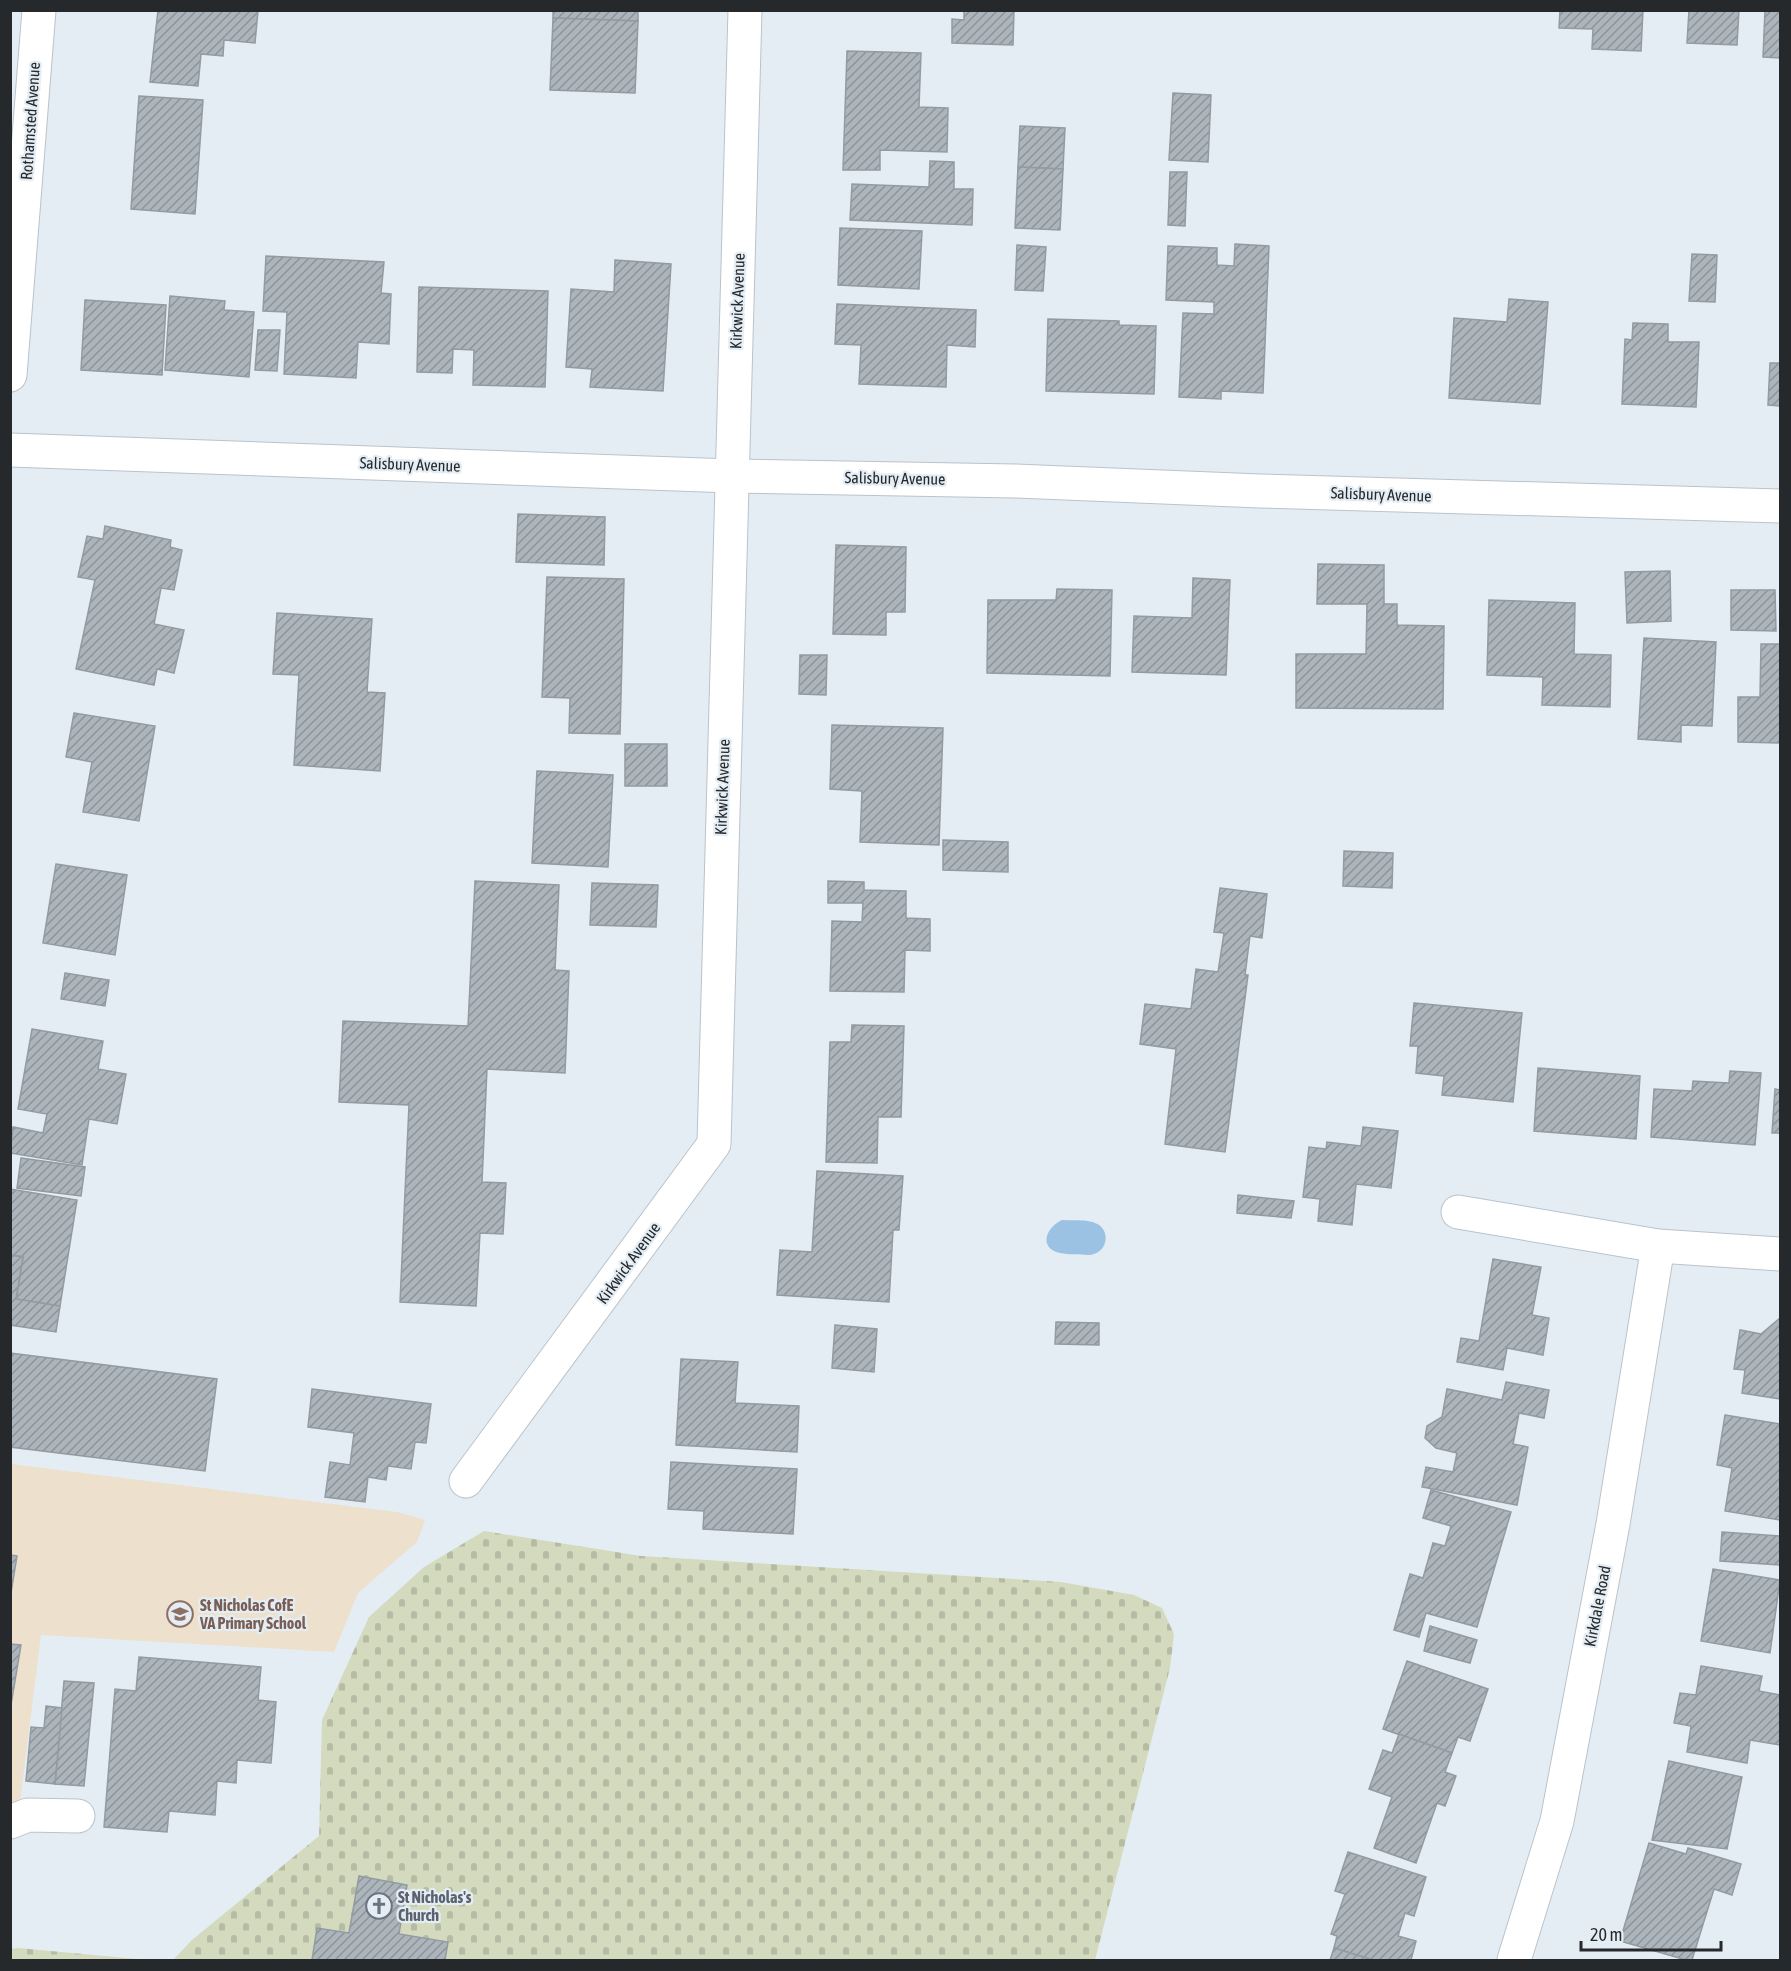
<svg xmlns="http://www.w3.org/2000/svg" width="1791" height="1971" viewBox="0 0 1791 1971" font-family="'Asap Condensed',sans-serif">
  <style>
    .education { fill: #ede0cc }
    .cemetery { fill: url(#cemetery-stones) }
    .water { fill: #9bc2e2 }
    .building { fill: url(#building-hatch); stroke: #929ba1; stroke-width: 1.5 }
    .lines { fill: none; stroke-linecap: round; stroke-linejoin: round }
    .minor-casing { stroke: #bbc3ca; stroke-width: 35 }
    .minor { stroke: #fff; stroke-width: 33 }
    .labels { text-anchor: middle; stroke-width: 4.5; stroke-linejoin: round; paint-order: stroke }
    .street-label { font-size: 16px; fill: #26292c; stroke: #e4edf4 }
    .education-label { font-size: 16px; font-weight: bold; fill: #785e54; stroke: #e4edf4; text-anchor: start }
    .worship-label { font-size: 16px; font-weight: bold; fill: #5b616d; stroke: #e4edf4; text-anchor: start }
  </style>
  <defs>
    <pattern id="cemetery-stones" width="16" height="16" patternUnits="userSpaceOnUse" patternTransform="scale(1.5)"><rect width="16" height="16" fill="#d4dabd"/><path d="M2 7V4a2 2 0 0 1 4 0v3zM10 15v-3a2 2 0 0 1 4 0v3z" fill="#b6bba3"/></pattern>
    <pattern id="building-hatch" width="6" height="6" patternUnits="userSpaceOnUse" patternTransform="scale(1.5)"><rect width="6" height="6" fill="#adb5bc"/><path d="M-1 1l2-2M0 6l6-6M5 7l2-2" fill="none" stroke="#8d9399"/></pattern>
  </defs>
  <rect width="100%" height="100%" fill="#e4edf4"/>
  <path class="education" d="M 11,1464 L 397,1512 L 425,1520 L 417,1542 L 358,1593 L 334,1652 L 41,1635 L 20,1802 L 11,1802 Z"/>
  <g class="cemetery">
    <path d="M 484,1531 L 641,1556 L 1061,1582 L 1134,1595 L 1162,1608 L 1174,1634 L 1170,1668 L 1095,1960 L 173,1960 L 192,1940 L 319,1836 L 322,1720 L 369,1617 L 424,1567 Z"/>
    <path d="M 18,1948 L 148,1960 L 11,1960 L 11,1949 Z"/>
  </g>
  <path class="water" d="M 1062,1220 C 1072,1221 1086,1219 1095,1223 C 1112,1229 1108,1255 1088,1255 C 1079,1254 1069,1255 1060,1253 C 1038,1248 1046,1227 1062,1220 Z"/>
  <g class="building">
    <path d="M 158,10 L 258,11 L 255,43 L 224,40 L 223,56 L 201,54 L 198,86 L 150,82 Z"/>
    <path d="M 553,10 L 638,10 L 638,21 L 553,18 Z"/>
    <path d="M 964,10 L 1014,10 L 1013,45 L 952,43 L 952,19 L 964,20 Z"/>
    <path d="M 1560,10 L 1643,10 L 1641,51 L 1592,49 L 1593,29 L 1559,28 Z"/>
    <path d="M 1689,10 L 1739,10 L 1737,45 L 1687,43 Z"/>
    <path d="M 1765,10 L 1780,10 L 1780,58 L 1763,57 Z"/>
    <path d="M 553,18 L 638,21 L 635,93 L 550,90 Z"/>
    <path d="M 847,51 L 921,53 L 919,107 L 948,108 L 947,152 L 880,150 L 880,170 L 843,170 Z"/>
    <path d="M 1173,93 L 1211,95 L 1208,162 L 1169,160 Z"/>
    <path d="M 139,96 L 203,100 L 195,214 L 131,209 Z"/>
    <path d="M 1020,126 L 1065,128 L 1063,169 L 1018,167 Z"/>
    <path d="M 930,161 L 954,162 L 954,189 L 973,189 L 972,225 L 850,220 L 852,184 L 929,187 Z"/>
    <path d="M 1018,167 L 1063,169 L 1060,230 L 1015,228 Z"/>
    <path d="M 1170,172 L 1187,172 L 1185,226 L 1168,225 Z"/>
    <path d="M 840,228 L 922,231 L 919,289 L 838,285 Z"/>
    <path d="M 1235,244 L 1269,246 L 1263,393 L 1221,391 L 1221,399 L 1179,397 L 1183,313 L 1214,314 L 1214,302 L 1166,300 L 1168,246 L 1217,248 L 1217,265 L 1234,266 Z"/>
    <path d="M 1017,245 L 1046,247 L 1043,291 L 1015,290 Z"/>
    <path d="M 1692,254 L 1717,255 L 1715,302 L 1689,301 Z"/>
    <path d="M 266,256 L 384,262 L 381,293 L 391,294 L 389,344 L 358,342 L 356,378 L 284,374 L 287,312 L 263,311 Z"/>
    <path d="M 615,260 L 671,264 L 663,391 L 590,387 L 592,369 L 566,367 L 571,289 L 614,292 Z"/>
    <path d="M 419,287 L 548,291 L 545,387 L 473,385 L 474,350 L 453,349 L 452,373 L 417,372 Z"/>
    <path d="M 170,296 L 225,301 L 224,310 L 254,312 L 249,377 L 165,370 Z"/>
    <path d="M 1509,299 L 1548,302 L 1540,404 L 1449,398 L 1454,318 L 1507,322 Z"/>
    <path d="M 85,300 L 166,305 L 162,375 L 81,370 Z"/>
    <path d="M 837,304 L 976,310 L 975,347 L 947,345 L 946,387 L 859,384 L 861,345 L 835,344 Z"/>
    <path d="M 1048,319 L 1119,321 L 1119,325 L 1156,326 L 1154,394 L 1046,391 Z"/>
    <path d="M 1633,323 L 1668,324 L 1668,342 L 1699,342 L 1696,407 L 1622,404 L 1625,339 L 1632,340 Z"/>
    <path d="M 258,330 L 280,330 L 277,371 L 255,370 Z"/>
    <path d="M 1770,363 L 1780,363 L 1780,406 L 1768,405 Z"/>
    <path d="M 518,514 L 605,517 L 604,565 L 516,562 Z"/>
    <path d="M 105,526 L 171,540 L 170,547 L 182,550 L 174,590 L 161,588 L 154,624 L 184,630 L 174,673 L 157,669 L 154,685 L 76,669 L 95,580 L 78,577 L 87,536 L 103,539 Z"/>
    <path d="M 836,545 L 906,547 L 905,612 L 886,612 L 886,635 L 833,634 Z"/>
    <path d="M 1318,564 L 1384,565 L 1384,604 L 1397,604 L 1397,625 L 1444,626 L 1443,709 L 1296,708 L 1296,654 L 1366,654 L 1367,604 L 1317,604 Z"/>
    <path d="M 1670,571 L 1671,621 L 1627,623 L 1625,572 Z"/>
    <path d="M 547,577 L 624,579 L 620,734 L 569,733 L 570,698 L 542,697 Z"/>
    <path d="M 1193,578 L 1230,580 L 1226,675 L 1132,672 L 1134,616 L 1192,618 Z"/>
    <path d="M 1057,589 L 1112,590 L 1110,676 L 987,673 L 988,600 L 1056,600 Z"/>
    <path d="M 1731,590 L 1775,590 L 1776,631 L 1731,630 Z"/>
    <path d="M 1489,600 L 1575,603 L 1574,654 L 1611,655 L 1610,707 L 1542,705 L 1543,677 L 1487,675 Z"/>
    <path d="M 277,613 L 372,619 L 367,692 L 385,693 L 380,771 L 294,765 L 299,675 L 273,674 Z"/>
    <path d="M 1644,638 L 1716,642 L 1712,726 L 1681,725 L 1681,742 L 1638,739 Z"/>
    <path d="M 1761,644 L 1780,644 L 1780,743 L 1738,742 L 1738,697 L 1760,697 Z"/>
    <path d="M 800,655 L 827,655 L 826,695 L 799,694 Z"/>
    <path d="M 74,713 L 155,726 L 139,821 L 83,812 L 92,762 L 66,757 Z"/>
    <path d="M 832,725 L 943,728 L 939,845 L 860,842 L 862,791 L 830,789 Z"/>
    <rect x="625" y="744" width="42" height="42"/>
    <path d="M 537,771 L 613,775 L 608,867 L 532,863 Z"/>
    <path d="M 943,840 L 1008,842 L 1008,872 L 943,870 Z"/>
    <path d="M 1344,851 L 1393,853 L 1392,888 L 1343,886 Z"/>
    <path d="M 56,864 L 127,875 L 115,955 L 43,943 Z"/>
    <path d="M 475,881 L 559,885 L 555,970 L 569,971 L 565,1073 L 487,1069 L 482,1182 L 506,1183 L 503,1234 L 480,1233 L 476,1306 L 400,1302 L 409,1105 L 339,1102 L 343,1021 L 468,1026 Z"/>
    <path d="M 828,881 L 864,882 L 864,890 L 906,891 L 906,918 L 930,919 L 930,951 L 905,950 L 904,992 L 830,991 L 832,921 L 862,922 L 863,903 L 828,903 Z"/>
    <path d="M 592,883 L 658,885 L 656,927 L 590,925 Z"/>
    <path d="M 1220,888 L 1267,894 L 1262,938 L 1250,936 L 1245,975 L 1248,975 L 1225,1152 L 1165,1144 L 1176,1049 L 1140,1044 L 1145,1004 L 1191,1009 L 1196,969 L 1218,972 L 1224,933 L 1214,932 Z"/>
    <path d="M 65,973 L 109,980 L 105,1006 L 61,999 Z"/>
    <path d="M 1414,1003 L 1522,1013 L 1513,1102 L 1442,1095 L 1444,1076 L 1416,1073 L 1418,1046 L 1410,1046 Z"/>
    <path d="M 852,1025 L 904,1026 L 901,1117 L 878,1117 L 877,1163 L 826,1162 L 830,1042 L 851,1042 Z"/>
    <path d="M 32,1029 L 103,1041 L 98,1069 L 126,1074 L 117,1124 L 89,1119 L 82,1165 L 10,1153 L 13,1127 L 43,1133 L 47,1114 L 18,1109 Z"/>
    <path d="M 1538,1068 L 1640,1076 L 1636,1139 L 1534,1131 Z"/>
    <path d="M 1730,1071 L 1761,1073 L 1755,1145 L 1651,1137 L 1654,1089 L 1692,1091 L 1693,1081 L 1729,1083 Z"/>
    <path d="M 1775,1089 L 1780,1090 L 1780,1133 L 1772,1133 Z"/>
    <path d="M 1363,1127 L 1398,1131 L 1391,1188 L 1356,1184 L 1352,1225 L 1318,1221 L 1320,1199 L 1303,1197 L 1309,1147 L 1326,1149 L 1327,1142 L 1361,1146 Z"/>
    <path d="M 21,1158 L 85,1167 L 81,1196 L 17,1188 Z"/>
    <path d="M 817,1171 L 903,1176 L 899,1230 L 893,1230 L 889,1302 L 777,1295 L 780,1250 L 812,1252 Z"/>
    <path d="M 10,1189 L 77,1200 L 60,1306 L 16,1299 L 23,1257 L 10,1255 Z"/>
    <path d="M 1238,1195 L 1294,1201 L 1291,1218 L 1237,1213 Z"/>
    <path d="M 10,1255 L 23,1257 L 16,1299 L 60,1306 L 56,1332 L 10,1325 Z"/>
    <path d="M 1493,1259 L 1541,1267 L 1532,1315 L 1549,1318 L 1543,1355 L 1507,1348 L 1503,1370 L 1457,1362 L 1461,1338 L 1479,1341 Z"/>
    <path d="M 1780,1318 L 1780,1399 L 1742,1393 L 1745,1370 L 1734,1369 L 1740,1330 L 1761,1334 Z"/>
    <path d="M 1056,1322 L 1099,1323 L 1099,1345 L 1055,1344 Z"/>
    <path d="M 835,1325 L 877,1329 L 874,1372 L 832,1368 Z"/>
    <path d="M 10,1353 L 217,1379 L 205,1471 L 10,1447 Z"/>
    <path d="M 681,1359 L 738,1362 L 735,1403 L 799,1406 L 797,1452 L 676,1445 Z"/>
    <path d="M 1506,1382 L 1549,1390 L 1544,1418 L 1519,1413 L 1513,1444 L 1528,1447 L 1517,1505 L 1422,1487 L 1426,1467 L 1453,1472 L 1457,1453 L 1436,1448 L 1425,1438 L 1427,1426 L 1442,1417 L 1447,1389 L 1502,1400 Z"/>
    <path d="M 312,1389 L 431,1404 L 426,1443 L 415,1442 L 411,1469 L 388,1466 L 386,1480 L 368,1477 L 365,1502 L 325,1497 L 330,1462 L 350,1465 L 354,1433 L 308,1427 Z"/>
    <path d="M 1725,1415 L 1780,1424 L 1780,1520 L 1725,1511 L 1732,1468 L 1717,1465 Z"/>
    <path d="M 671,1462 L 797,1469 L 793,1534 L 703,1529 L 704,1511 L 668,1509 Z"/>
    <path d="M 1431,1490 L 1511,1512 L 1477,1627 L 1426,1613 L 1419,1637 L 1394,1630 L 1410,1574 L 1423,1578 L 1433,1543 L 1445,1546 L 1451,1526 L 1423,1518 Z"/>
    <path d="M 1722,1532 L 1780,1536 L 1780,1565 L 1720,1561 Z"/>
    <path d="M 10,1555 L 17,1556 L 10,1599 Z"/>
    <path d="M 1713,1569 L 1780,1580 L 1770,1653 L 1701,1641 Z"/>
    <path d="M 1430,1626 L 1477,1640 L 1470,1663 L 1424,1651 Z"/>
    <path d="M 10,1644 L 21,1645 L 10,1711 Z"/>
    <path d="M 139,1657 L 261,1667 L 258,1700 L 276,1702 L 271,1763 L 237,1760 L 236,1783 L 217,1781 L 215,1815 L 169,1811 L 167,1832 L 104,1827 L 115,1689 L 136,1691 Z"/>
    <path d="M 1407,1661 L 1488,1689 L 1470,1741 L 1458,1737 L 1452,1753 L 1383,1729 Z"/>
    <path d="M 1701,1666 L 1762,1676 L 1759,1691 L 1780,1695 L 1780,1745 L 1750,1740 L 1747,1763 L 1687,1752 L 1691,1726 L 1674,1723 L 1680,1693 L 1696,1695 Z"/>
    <path d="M 64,1681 L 94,1683 L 84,1786 L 55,1784 Z"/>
    <path d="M 46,1706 L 62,1708 L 55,1784 L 26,1781 L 31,1727 L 44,1728 Z"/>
    <path d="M 1399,1734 L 1452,1753 L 1445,1772 L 1456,1776 L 1445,1806 L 1437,1803 L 1416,1863 L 1374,1848 L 1392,1797 L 1369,1789 L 1383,1750 L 1392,1753 Z"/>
    <path d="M 1669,1761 L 1742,1777 L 1727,1849 L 1652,1840 Z"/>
    <path d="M 1649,1843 L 1686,1854 L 1688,1848 L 1741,1864 L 1732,1895 L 1714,1889 L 1692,1960 L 1686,1960 L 1620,1941 Z"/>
    <path d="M 1348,1852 L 1426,1877 L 1414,1916 L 1405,1913 L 1398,1936 L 1416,1941 L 1411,1960 L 1373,1960 L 1334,1948 L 1337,1936 L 1331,1934 L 1345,1894 L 1335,1891 Z"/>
    <path d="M 359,1876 L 407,1885 L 399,1934 L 448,1942 L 445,1960 L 312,1960 L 317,1928 L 349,1933 Z"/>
    <path d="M 1334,1948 L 1373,1960 L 1330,1960 Z"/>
  </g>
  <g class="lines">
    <g class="minor-casing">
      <g id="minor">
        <path d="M 10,375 L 39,10"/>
        <path d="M 10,450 L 732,476 L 1015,481 L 1260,491 L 1780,506"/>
        <path d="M 1458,1212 L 1658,1246 L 1780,1254"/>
        <path d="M 466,1481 L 714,1144 L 745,10"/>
        <path d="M 10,1822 L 28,1815 L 78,1816"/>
        <path d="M 1514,1960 L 1557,1821 L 1613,1524 L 1658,1246"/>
      </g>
    </g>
    <use href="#minor" class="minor"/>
  </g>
  <defs>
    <g id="school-ring" transform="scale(1.35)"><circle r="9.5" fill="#e4edf4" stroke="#8d6e63" stroke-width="1.5"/><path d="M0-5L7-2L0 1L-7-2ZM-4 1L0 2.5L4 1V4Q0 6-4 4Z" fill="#8d6e63"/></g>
    <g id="church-ring" transform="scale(1.35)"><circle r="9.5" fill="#e4edf4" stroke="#6b7280" stroke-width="1.5"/><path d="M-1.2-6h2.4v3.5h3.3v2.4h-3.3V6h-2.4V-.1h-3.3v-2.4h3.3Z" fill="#6b7280"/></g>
  </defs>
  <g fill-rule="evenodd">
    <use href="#school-ring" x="180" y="1614"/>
    <use href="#church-ring" x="379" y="1906"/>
  </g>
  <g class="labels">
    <g class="street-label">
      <text transform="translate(30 121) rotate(-86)" y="6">Rothamsted Avenue</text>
      <text transform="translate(737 301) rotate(-88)" y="6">Kirkwick Avenue</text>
      <text transform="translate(410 464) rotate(2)" y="6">Salisbury Avenue</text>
      <text transform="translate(895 478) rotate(1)" y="6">Salisbury Avenue</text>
      <text transform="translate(1381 494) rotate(2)" y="6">Salisbury Avenue</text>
      <text transform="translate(722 787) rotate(-88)" y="6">Kirkwick Avenue</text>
      <text transform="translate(628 1263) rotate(-54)" y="6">Kirkwick Avenue</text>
      <text transform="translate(1597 1606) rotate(-79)" y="6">Kirkdale Road</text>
    </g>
    <g class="education-label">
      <text x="200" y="1611">St Nicholas CofE<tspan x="200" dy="18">VA Primary School</tspan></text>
    </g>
    <g class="worship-label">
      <text x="398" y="1903">St Nicholas's<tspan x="398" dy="18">Church</tspan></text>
    </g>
  </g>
  <rect width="1791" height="1971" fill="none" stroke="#26292c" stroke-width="24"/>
  <path d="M1581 1941v9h140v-9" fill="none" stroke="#26292c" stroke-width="3"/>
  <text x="1590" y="1941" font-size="18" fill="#26292c" stroke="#e4edf4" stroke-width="4.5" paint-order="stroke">20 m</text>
</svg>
